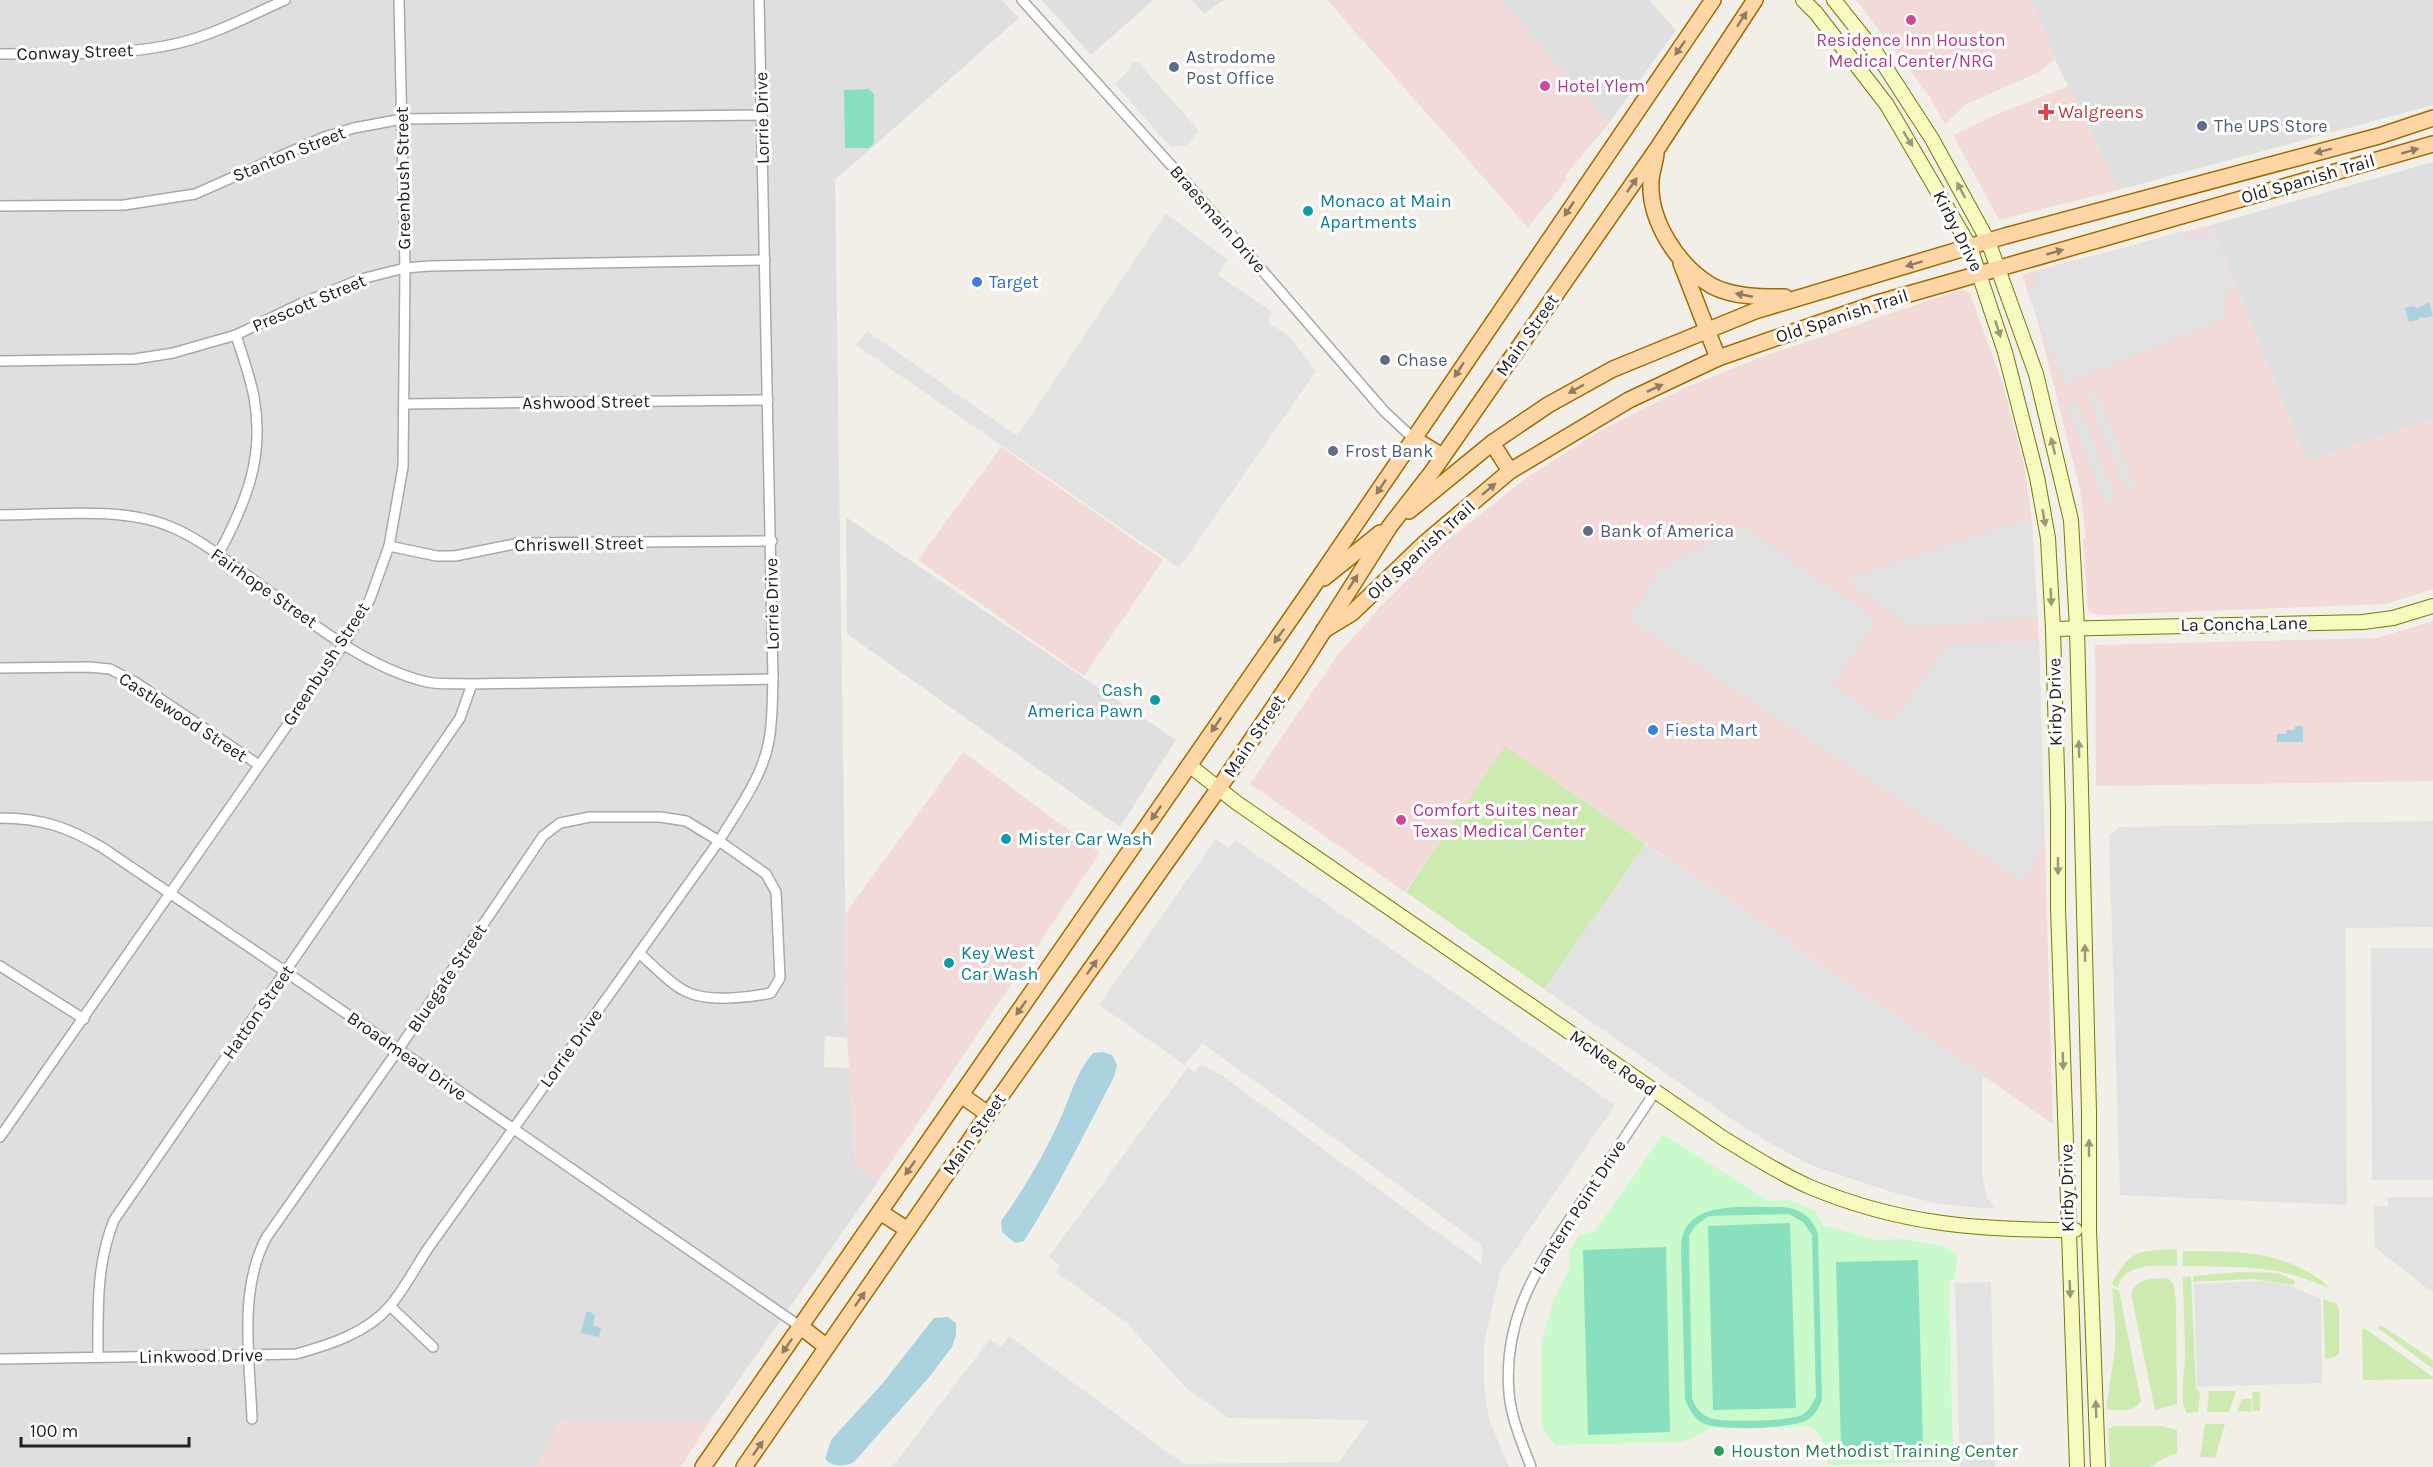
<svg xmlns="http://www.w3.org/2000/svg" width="2433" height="1467" viewBox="0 0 2433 1467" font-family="Karla,sans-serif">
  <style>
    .residential { fill: #e0dfdf }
    .commercial { fill: #f2dad9 }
    .grass { fill: #cdebb0 }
    .park { fill: #c8facc }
    .pitch { fill: #88e0be; fill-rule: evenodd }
    .parking { fill: #e2e2e2 }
    .water { fill: #aad3df }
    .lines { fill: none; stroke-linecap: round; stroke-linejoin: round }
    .street-casing { stroke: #a9a9a9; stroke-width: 12 }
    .secondary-casing { stroke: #707d05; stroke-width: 16 }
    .primary-casing { stroke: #a06b00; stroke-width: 18 }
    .street { stroke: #fff; stroke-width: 9 }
    .secondary { stroke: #f7fabf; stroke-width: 14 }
    .primary { stroke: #fcd6a4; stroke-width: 15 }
    .oneway { fill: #8f7c63 }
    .oneway2 { fill: #979978 }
    .hotel-dot { fill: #d1479c; stroke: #fff; stroke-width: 2 }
    .service-dot { fill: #5c6f8a; stroke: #fff; stroke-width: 2 }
    .health-dot { fill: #e0444e; stroke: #fff; stroke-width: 2 }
    .culture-dot { fill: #0f9aa8; stroke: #fff; stroke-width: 2 }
    .shop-dot { fill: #3f7fe0; stroke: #fff; stroke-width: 2 }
    .leisure-dot { fill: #2e9e5b; stroke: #fff; stroke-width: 2 }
    .labels { text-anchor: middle; stroke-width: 6; stroke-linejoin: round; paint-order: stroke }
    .hotel-label { font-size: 18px; fill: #b23c85; stroke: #fff; text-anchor: start }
    .street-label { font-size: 18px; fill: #222; stroke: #fff }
    .service-label { font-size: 18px; fill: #4e5e75; stroke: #fff; text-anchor: start }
    .health-label { font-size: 18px; fill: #be3a42; stroke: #fff; text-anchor: start }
    .culture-label { font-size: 18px; fill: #0d838f; stroke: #fff; text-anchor: start }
    .shop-label { font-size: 18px; fill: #366cbe; stroke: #fff; text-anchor: start }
    .leisure-label { font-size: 18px; fill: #27864d; stroke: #fff; text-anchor: start }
  </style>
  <rect width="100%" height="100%" fill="#f2efe9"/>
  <g class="residential">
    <path d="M 0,0 L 1002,0 L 1019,18 L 835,180 L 847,1038 L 825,1036 L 824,1067 L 849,1068 L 856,1167 L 877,1183 L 710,1421 L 561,1421 L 539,1467 L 0,1467 Z"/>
    <path d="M 1042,0 L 1153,0 L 1091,55 Z"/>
    <path d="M 1192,0 L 1224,0 L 1204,14 Z"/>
    <path d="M 1500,0 L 1649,0 L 1676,30 L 1609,123 Z"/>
    <path d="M 2031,0 L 2433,0 L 2433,105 L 2118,190 L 2055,59 Z"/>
    <path d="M 2433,162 L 2433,419 L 2307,461 L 2211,225 Z"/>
    <path d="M 846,517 L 1176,740 L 1120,827 L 847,634 Z"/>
  </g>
  <g class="commercial">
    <path d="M 1327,0 L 1500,0 L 1609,123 L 1565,176 L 1567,179 L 1528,228 Z"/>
    <path d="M 1856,0 L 2031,0 L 2055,59 L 2041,71 L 1965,105 L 1945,124 L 1928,94 Z"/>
    <path d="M 2069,86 L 2118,190 L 1999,220 L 1953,135 L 1993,116 Z"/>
    <path d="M 2211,225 L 2307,461 L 2433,419 L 2433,589 L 2386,604 L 2102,615 L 2091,613 L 2088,610 L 2083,539 L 2086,538 L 2080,489 L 2037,319 L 2022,274 Z"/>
    <path d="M 1963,289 L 1970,294 L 2002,381 L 2024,465 L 2032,520 L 2039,641 L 2053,1124 L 1506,747 L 1405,892 L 1250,784 L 1339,653 L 1384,603 L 1443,544 L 1526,478 L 1600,431 L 1680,390 L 1761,357 Z"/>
    <path d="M 1001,447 L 1163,560 L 1084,676 L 918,560 Z"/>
    <path d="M 2433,621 L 2433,781 L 2096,786 L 2095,645 L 2377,638 Z"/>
    <path d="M 963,752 L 1100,853 L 877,1183 L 856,1167 L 847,1038 L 845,914 Z"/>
    <path d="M 561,1421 L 710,1421 L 681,1467 L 537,1467 Z"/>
  </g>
  <g class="grass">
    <path d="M 1505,746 L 1646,844 L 1544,989 L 1406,892 Z"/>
    <path d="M 2177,1249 L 2177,1266 C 2157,1266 2123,1262 2118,1288 L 2112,1284 C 2130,1248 2140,1251 2177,1249 Z"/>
    <path d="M 2183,1251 C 2229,1251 2272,1250 2312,1274 C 2319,1279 2325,1282 2330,1289 C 2276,1263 2239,1268 2182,1266 Z"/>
    <path d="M 2238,1272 L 2278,1273 L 2295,1281 L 2294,1285 L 2252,1279 L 2193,1282 L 2193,1276 Z"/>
    <path d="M 2191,1276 L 2196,1388 L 2200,1393 L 2198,1412 L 2187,1413 C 2178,1399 2185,1373 2185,1357 C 2185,1331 2183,1304 2183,1277 Z"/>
    <path d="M 2168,1278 L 2174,1285 L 2176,1303 L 2177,1404 L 2155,1410 L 2131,1294 C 2136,1277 2153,1279 2168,1278 Z"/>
    <path d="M 2112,1288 L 2119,1290 L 2141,1401 C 2133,1413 2118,1411 2106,1409 L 2115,1349 L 2115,1324 Z"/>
    <path d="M 2323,1299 L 2337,1304 L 2339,1310 L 2339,1353 C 2335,1357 2331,1360 2325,1358 Z"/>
    <path d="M 2381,1325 L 2433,1360 L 2433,1369 L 2378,1328 Z"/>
    <path d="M 2364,1328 L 2433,1377 L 2433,1379 L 2363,1380 L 2362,1330 Z"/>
    <path d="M 2209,1391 L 2236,1391 L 2229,1412 L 2207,1412 Z"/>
    <path d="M 2252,1392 L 2260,1392 L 2260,1411 L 2253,1411 Z"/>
    <path d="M 2242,1399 L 2251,1399 L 2252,1412 L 2237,1411 Z"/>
    <path d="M 2205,1424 L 2225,1424 L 2215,1458 L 2200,1457 Z"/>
    <path d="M 2114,1426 L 2161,1426 L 2177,1430 L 2177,1453 L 2164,1458 L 2151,1467 L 2110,1467 L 2108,1429 Z"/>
  </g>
  <path class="park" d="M 1663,1134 L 1769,1201 L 1790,1200 L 1815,1211 L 1823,1225 L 1877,1240 L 1903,1239 L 1946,1247 L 1957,1254 L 1955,1279 L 1949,1280 L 1953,1461 L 1828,1465 C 1826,1450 1824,1435 1810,1427 L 1711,1428 L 1691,1439 L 1680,1442 L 1555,1445 L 1542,1428 L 1542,1340 L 1554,1298 L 1570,1268 L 1569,1251 L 1580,1235 L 1595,1231 Z"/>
  <g class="pitch">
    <path d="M 869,89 L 874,94 L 874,143 L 869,148 L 845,148 L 844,90 Z"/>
    <path d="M 1783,1207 C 1801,1209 1812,1217 1818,1234 L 1822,1400 C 1819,1407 1816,1414 1809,1419 C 1795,1429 1720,1431 1705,1424 C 1694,1419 1689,1410 1685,1399 L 1681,1248 C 1681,1197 1748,1208 1783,1207 ZM 1789,1214 L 1803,1222 L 1812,1235 L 1816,1397 C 1812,1404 1809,1411 1802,1415 C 1791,1421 1721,1423 1710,1418 C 1700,1414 1695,1407 1692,1398 L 1689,1236 L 1695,1226 L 1709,1216 Z"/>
    <path d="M 1790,1223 L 1796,1408 L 1713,1410 L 1708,1226 Z"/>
    <path d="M 1666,1247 L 1670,1432 L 1588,1435 L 1583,1250 Z"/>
    <path d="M 1918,1260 L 1923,1445 L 1841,1447 L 1836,1262 Z"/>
  </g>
  <g class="parking">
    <path d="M 1132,61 L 1138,62 L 1199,131 L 1187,145 L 1171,147 L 1115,84 L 1132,66 Z"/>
    <path d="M 1166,213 L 1227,260 L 1218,275 L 1272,312 L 1268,322 L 1290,337 L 1316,371 L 1179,568 L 856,345 L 867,331 L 1017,436 Z"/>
    <path d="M 2183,231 L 2186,239 L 2213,233 L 2234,287 L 2227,291 L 2223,319 L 2064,385 L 2026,288 L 2037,284 L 2035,273 Z"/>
    <path d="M 2097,391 L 2136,488 L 2126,492 L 2087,396 Z"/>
    <path d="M 2076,401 L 2117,499 L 2106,504 L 2065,405 Z"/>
    <path d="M 2031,519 L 2037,618 L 1911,627 L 1845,579 L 1998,528 Z"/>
    <path d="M 1744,527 L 1876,619 L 1833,685 L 1889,725 L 1949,644 L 2039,641 L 2044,843 L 2023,884 L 1628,619 L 1661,568 Z"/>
    <path d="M 2433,821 L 2433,927 L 2345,928 L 2347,1205 L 2120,1195 L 2109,836 L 2119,827 Z"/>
    <path d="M 1216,839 L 1228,848 L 1235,840 L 1615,1105 L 1500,1272 L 1484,1344 L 1484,1386 L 1489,1419 L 1509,1467 L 890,1467 L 897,1461 L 990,1339 L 1001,1347 L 1009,1336 L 1184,1464 L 1339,1462 L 1369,1420 L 1228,1418 L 1185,1387 L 1127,1323 L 1056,1272 L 1060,1265 L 1049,1257 L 1188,1067 L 1195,1072 L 1201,1064 L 1221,1075 L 1481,1264 L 1483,1246 L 1202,1043 L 1185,1065 L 1099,1005 Z"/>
    <path d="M 1646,844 L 1982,1075 L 1982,1175 L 1987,1198 L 1995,1209 L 1939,1204 L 1898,1194 L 1813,1166 L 1773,1145 L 1733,1120 L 1544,989 Z"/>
    <path d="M 2371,948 L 2433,948 L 2433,1180 L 2372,1180 Z"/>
    <path d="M 2388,1197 L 2433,1197 L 2433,1293 L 2375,1247 L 2374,1206 L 2388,1207 Z"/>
    <path d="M 2263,1281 L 2291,1286 L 2321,1299 L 2322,1383 L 2197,1387 L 2194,1284 Z"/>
    <path d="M 1991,1282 L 1995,1467 L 1960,1467 L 1955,1283 Z"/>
  </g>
  <g class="water">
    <path d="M 2429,302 L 2433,316 L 2425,318 L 2420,317 L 2417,320 L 2409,322 L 2405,308 L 2412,306 L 2418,308 Z"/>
    <path d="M 2295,726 L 2303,726 L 2303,742 L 2277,742 L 2277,734 L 2286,734 L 2287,730 L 2295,730 Z"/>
    <path d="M 1103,1052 L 1112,1055 L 1117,1065 L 1114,1077 C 1085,1132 1058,1188 1024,1241 L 1015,1243 L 1002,1232 L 1001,1221 C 1023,1191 1042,1158 1058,1124 C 1069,1101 1076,1072 1093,1053 Z"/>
    <path d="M 590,1311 L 595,1316 L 593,1325 L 601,1328 L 599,1337 L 581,1333 L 586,1313 Z"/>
    <path d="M 948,1317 L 956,1323 L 956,1335 L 952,1347 L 930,1376 L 854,1462 C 844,1467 832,1467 825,1459 L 831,1440 L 882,1384 L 934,1318 Z"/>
  </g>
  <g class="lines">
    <g class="street-casing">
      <g id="street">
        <path d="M 1022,0 L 1179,174 L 1384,411 L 1414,439"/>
        <path d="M 0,54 C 60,53 120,57 179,43 C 216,34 251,15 285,0"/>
        <path d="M 0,206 L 124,205 L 195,194 L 324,137 L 354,128 L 402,119 L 762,115"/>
        <path d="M 0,361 L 135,359 L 173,353 L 236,335 L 300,304 L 361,279 L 405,268 L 429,266 L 765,260"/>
        <path d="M 404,404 L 768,400"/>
        <path d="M 0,515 C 53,515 122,506 171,527 C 196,537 219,555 241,571 C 296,610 359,666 427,682 C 441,685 458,683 472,684 L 773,679"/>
        <path d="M 389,546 L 437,556 L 455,556 L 519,543 L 772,541"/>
        <path d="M 218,555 C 246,503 265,457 254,397 C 250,376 242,355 236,335"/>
        <path d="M 0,668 L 89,667 L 110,669 L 135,682 L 259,765"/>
        <path d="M 0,818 C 41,818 68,827 103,848 L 286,972 L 801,1327"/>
        <path d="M 0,966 L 84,1019"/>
        <path d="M 0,1137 L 344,644 L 370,599 L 389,546 L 403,467 L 405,268 L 399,0"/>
        <path d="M 390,1306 L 433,1347"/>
        <path d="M 98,1357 C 98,1310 96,1265 114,1220 L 460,718 L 472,684"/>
        <path d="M 0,1359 L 296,1354 C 329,1345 367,1333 390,1306 C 405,1288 416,1266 429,1247 L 719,841 C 737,811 761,779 768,745 C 773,724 772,700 773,679 L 759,0"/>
        <path d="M 252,1419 C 250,1360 238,1292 266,1238 L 398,1050 L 543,836 L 560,823 L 590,817 L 660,817 L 686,821 L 719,841 L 766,874 L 776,892 L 780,978 L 771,993 C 749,998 707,1002 687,992 C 671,985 653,965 639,953"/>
        <path d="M 1531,1467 C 1522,1443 1511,1418 1509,1393 C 1502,1312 1544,1257 1587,1194 C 1610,1160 1632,1126 1655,1092"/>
      </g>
    </g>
    <g class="secondary-casing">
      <g id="secondary">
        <path d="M 1803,0 L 1816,13 L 1887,105 L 1970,247 L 2005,352 L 2037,477 L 2048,538 L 2053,629 L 2058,808 L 2058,908 L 2077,1467"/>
        <path d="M 1834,0 L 1877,54 L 1932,139 L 1988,241 L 2036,374 L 2071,520 L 2077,628 L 2089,1112 L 2089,1230 L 2098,1467"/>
        <path d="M 2053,629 L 2363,622 L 2393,618 L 2433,606"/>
        <path d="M 1189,765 L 1237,803 L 1723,1138 C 1751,1155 1780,1174 1810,1187 C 1901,1225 1978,1230 2075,1230"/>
      </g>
    </g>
    <g class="primary-casing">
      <g id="primary">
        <path d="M 1656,154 C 1655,163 1651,173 1651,182 C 1649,221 1678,266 1712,286 C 1733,297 1761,297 1785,297"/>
        <path d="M 1681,263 L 1718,358"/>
        <path d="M 1414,439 L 1442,456"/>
        <path d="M 1492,443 L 1510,471"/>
        <path d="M 1409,511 L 1492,443 L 1548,405 L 1613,369 L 1755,311 L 2005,236 L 2379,136 L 2433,118"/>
        <path d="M 1324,578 L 1380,533"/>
        <path d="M 1324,630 L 1352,613 L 1426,542 L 1510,471 L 1629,400 L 1718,358 L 1874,304 L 2433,144"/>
        <path d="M 961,1095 L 988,1114"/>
        <path d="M 880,1212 L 908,1230"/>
        <path d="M 801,1327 L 827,1347"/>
        <path d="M 703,1467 L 1312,588 L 1713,0"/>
        <path d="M 744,1467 L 988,1114 L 1219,788 L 1300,668 L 1390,526 L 1432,472 L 1657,149 L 1755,0"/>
      </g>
    </g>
    <use href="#street" class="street"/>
    <use href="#secondary" class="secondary"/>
    <use href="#primary" class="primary"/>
  </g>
  <defs><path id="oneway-solid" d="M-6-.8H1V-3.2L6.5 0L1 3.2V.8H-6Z" transform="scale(1.5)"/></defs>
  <g class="oneway">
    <use href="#oneway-solid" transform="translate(1742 19) rotate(-57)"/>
    <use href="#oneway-solid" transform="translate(1680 48) rotate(125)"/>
    <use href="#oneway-solid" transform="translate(2323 151) rotate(165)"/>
    <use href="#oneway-solid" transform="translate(2410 151) rotate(-16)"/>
    <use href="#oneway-solid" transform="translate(1632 185) rotate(-55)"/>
    <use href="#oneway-solid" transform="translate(1569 209) rotate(124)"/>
    <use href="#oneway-solid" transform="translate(2055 252) rotate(-16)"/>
    <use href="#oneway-solid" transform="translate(1914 264) rotate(163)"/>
    <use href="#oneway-solid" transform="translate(1744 295) rotate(-169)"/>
    <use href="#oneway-solid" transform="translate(1459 370) rotate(123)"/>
    <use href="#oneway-solid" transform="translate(1655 388) rotate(-25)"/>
    <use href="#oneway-solid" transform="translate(1576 389) rotate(151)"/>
    <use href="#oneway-solid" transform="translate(1381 487) rotate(124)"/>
    <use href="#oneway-solid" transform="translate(1489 489) rotate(-40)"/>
    <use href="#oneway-solid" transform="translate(1353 582) rotate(-57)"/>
    <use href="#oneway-solid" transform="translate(1279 636) rotate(125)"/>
    <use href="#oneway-solid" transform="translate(1216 725) rotate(124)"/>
    <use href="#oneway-solid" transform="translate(1156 813) rotate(125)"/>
    <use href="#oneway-solid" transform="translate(1092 967) rotate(-55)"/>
    <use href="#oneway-solid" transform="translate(1021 1008) rotate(125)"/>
    <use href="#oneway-solid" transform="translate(910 1168) rotate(125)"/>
    <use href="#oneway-solid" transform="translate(860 1299) rotate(-55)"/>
    <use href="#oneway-solid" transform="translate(787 1346) rotate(125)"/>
    <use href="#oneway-solid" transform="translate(758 1448) rotate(-55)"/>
  </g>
  <g class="oneway2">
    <use href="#oneway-solid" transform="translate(1908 139) rotate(58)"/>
    <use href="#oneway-solid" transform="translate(1961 190) rotate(-118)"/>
    <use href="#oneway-solid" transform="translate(1998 329) rotate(72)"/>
    <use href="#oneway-solid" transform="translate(2053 446) rotate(-104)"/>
    <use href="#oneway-solid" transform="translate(2044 518) rotate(80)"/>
    <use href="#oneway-solid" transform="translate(2051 597) rotate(87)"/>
    <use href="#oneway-solid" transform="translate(2079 749) rotate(-91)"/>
    <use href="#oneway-solid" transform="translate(2058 866) rotate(90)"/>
    <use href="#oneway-solid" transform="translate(2085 953) rotate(-91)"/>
    <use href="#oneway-solid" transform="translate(2063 1061) rotate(88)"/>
    <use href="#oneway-solid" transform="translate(2089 1148) rotate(-90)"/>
    <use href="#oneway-solid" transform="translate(2070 1289) rotate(88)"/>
    <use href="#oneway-solid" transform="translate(2096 1409) rotate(-92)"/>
  </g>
  <g class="hotel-dot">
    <circle cx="1911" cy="20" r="6"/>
    <circle cx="1545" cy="86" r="6"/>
    <circle cx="1401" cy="820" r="6"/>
  </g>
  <g class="service-dot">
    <circle cx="1174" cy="67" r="6"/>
    <circle cx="2202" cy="126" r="6"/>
    <circle cx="1385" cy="360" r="6"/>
    <circle cx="1333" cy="451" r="6"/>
    <circle cx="1588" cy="531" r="6"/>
  </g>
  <path class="health-dot" d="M2043 103h6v6h6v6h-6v6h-6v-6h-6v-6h6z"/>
  <g class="culture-dot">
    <circle cx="1308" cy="211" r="6"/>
    <circle cx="1155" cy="700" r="6"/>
    <circle cx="1006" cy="839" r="6"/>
    <circle cx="949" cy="963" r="6"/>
  </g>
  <g class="shop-dot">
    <circle cx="977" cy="282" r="6"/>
    <circle cx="1653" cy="730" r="6"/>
  </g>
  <circle class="leisure-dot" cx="1719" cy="1451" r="6"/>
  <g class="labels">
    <g class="hotel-label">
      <text x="1911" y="46" text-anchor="middle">Residence Inn Houston<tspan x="1911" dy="21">Medical Center/NRG</tspan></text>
      <text x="1557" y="92">Hotel Ylem</text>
      <text x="1413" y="816">Comfort Suites near<tspan x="1413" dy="21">Texas Medical Center</tspan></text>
    </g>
    <g class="street-label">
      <text transform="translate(75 52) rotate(-2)" y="6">Conway Street</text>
      <text transform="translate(762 118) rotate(-91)" y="6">Lorrie Drive</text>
      <text transform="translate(289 154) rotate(-22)" y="6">Stanton Street</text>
      <text transform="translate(403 178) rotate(-91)" y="6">Greenbush Street</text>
      <text transform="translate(2308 179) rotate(-16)" y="6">Old Spanish Trail</text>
      <text transform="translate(1218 219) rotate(49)" y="6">Braesmain Drive</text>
      <text transform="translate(1958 231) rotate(63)" y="6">Kirby Drive</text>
      <text transform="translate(309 303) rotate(-23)" y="6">Prescott Street</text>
      <text transform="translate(1842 316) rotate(-18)" y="6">Old Spanish Trail</text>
      <text transform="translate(1527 335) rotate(-55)" y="6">Main Street</text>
      <text transform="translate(586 402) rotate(-1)" y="6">Ashwood Street</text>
      <text transform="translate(579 544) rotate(-1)" y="6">Chriswell Street</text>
      <text transform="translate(1421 550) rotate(-42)" y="6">Old Spanish Trail</text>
      <text transform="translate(264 588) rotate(35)" y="6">Fairhope Street</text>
      <text transform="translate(772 604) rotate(-91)" y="6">Lorrie Drive</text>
      <text transform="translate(2244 624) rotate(-1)" y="6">La Concha Lane</text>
      <text transform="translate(326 664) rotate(-57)" y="6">Greenbush Street</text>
      <text transform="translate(2055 702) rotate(-91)" y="6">Kirby Drive</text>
      <text transform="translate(183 717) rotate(33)" y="6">Castlewood Street</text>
      <text transform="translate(1254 736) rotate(-56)" y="6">Main Street</text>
      <text transform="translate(447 978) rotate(-56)" y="6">Bluegate Street</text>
      <text transform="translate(258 1012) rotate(-55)" y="6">Hatton Street</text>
      <text transform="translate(571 1048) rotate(-54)" y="6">Lorrie Drive</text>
      <text transform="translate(407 1056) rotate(35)" y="6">Broadmead Drive</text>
      <text transform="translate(1613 1063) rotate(35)" y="6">McNee Road</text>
      <text transform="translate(974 1134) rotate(-55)" y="6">Main Street</text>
      <text transform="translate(2067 1188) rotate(-91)" y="6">Kirby Drive</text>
      <text transform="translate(1579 1207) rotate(-57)" y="6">Lantern Point Drive</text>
      <text transform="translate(201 1356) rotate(-1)" y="6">Linkwood Drive</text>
    </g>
    <g class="service-label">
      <text x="1186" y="63">Astrodome<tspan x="1186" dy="21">Post Office</tspan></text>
      <text x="2214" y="132">The UPS Store</text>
      <text x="1397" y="366">Chase</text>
      <text x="1345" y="457">Frost Bank</text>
      <text x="1600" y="537">Bank of America</text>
    </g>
    <g class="health-label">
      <text x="2058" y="118">Walgreens</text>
    </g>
    <g class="culture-label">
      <text x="1320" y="207">Monaco at Main<tspan x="1320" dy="21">Apartments</tspan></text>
      <text x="1143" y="696" text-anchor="end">Cash<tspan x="1143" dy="21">America Pawn</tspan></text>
      <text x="1018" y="845">Mister Car Wash</text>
      <text x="961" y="959">Key West<tspan x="961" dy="21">Car Wash</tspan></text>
    </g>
    <g class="shop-label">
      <text x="989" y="288">Target</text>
      <text x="1665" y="736">Fiesta Mart</text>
    </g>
    <g class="leisure-label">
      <text x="1731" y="1457">Houston Methodist Training Center</text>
    </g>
  </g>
  <path d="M21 1437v9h168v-9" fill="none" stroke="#222222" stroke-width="3"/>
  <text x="30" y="1437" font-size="18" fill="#222222" stroke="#ffffff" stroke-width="4.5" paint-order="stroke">100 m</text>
</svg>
